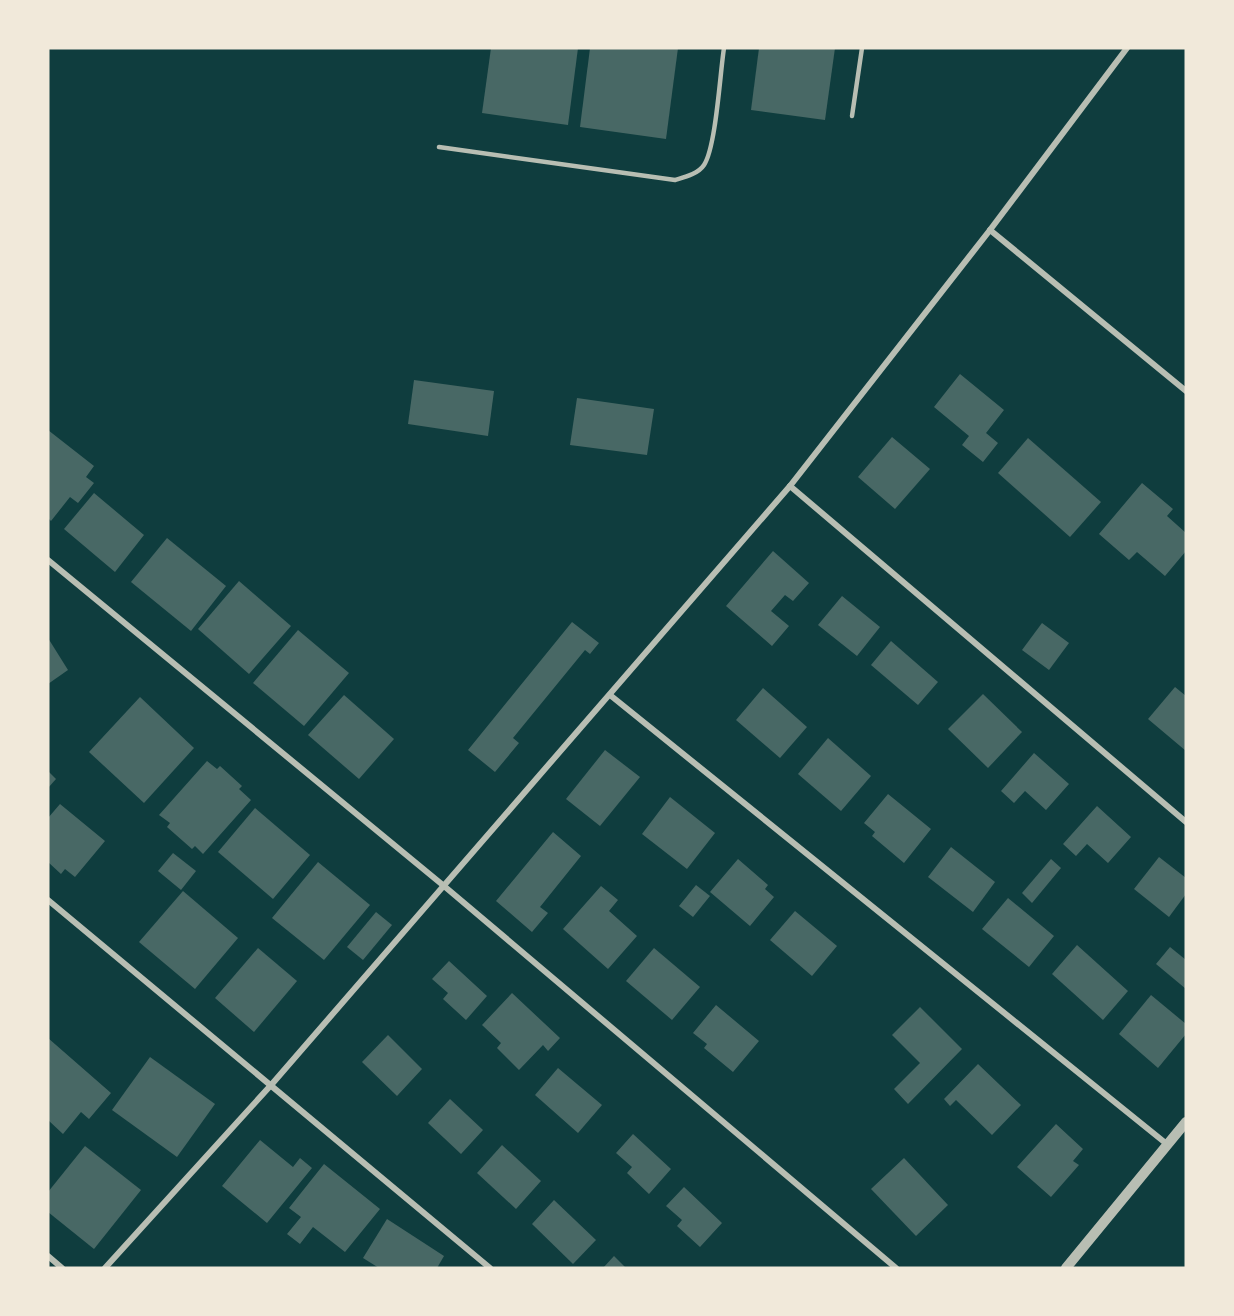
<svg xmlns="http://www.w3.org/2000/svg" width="1234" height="1316" viewBox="0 0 1234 1316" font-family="'Work Sans',sans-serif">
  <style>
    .building { fill: #486865 }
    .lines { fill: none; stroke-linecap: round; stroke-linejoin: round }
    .service { stroke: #b8beb3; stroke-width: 4.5 }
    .minor { stroke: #b8beb3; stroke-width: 6 }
    .tertiary { stroke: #b8beb3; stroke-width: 10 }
  </style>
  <rect width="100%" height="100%" fill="#0f3d3e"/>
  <g class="building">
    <path d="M 491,48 L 578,48 L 568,125 L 482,113 Z"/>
    <path d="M 590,48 L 678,48 L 666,139 L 580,127 Z"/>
    <path d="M 759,48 L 835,48 L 825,120 L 751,110 Z"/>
    <path d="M 960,374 L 1004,410 L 986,433 L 998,443 L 983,462 L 962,445 L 969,436 L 934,407 Z"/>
    <path d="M 414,380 L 494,391 L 488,436 L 408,424 Z"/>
    <path d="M 577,398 L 654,409 L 647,455 L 570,445 Z"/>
    <path d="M 48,430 L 94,466 L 86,477 L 94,483 L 78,503 L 70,497 L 51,521 L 48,518 Z"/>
    <path d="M 892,437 L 930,469 L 895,509 L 858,477 Z"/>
    <path d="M 1028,438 L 1101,502 L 1070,537 L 998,473 Z"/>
    <path d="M 1142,483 L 1173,509 L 1167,516 L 1186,533 L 1186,551 L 1165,576 L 1137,552 L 1129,560 L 1099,534 Z"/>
    <path d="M 94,493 L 144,535 L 115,572 L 64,529 Z"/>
    <path d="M 167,538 L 226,586 L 191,631 L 131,582 Z"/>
    <path d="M 773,551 L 809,583 L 793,601 L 785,595 L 771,611 L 789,626 L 772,646 L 726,606 Z"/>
    <path d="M 239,581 L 291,626 L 249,674 L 198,629 Z"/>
    <path d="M 842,596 L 880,627 L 857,656 L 818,625 Z"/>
    <path d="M 572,622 L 599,643 L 590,654 L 585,650 L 513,738 L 519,743 L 495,772 L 468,750 Z"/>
    <path d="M 1042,623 L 1069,643 L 1049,670 L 1022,650 Z"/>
    <path d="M 298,630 L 349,673 L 304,726 L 253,683 Z"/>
    <path d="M 48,638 L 68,670 L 48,684 Z"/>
    <path d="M 891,641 L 938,682 L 918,705 L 871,665 Z"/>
    <path d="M 1175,687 L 1186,696 L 1186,751 L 1148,719 Z"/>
    <path d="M 763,688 L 807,727 L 780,758 L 736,720 Z"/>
    <path d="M 983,694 L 1022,732 L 988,768 L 948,729 Z"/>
    <path d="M 344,695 L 394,739 L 359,779 L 308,735 Z"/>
    <path d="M 140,697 L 194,748 L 144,803 L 89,752 Z"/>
    <path d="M 828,738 L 871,776 L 841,811 L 798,774 Z"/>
    <path d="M 605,750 L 640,777 L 600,826 L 566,799 Z"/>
    <path d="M 1034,753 L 1069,784 L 1046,810 L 1025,791 L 1014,803 L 1001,791 Z"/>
    <path d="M 207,761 L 217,769 L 220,766 L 242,786 L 239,789 L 251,800 L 203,854 L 195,846 L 192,849 L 167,827 L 170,823 L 159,815 Z"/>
    <path d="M 48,771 L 56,779 L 48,788 Z"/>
    <path d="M 888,794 L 931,829 L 904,863 L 872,836 L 875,832 L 864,823 Z"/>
    <path d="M 670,797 L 715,833 L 687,869 L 642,834 Z"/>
    <path d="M 60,804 L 105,841 L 75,877 L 65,869 L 61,874 L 48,862 L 48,818 Z"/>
    <path d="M 1097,806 L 1131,837 L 1108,863 L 1087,844 L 1076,856 L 1063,844 Z"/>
    <path d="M 255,808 L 310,855 L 273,899 L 218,852 Z"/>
    <path d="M 553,832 L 581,856 L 540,907 L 548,913 L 532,932 L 496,901 Z"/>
    <path d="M 951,847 L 995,882 L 973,912 L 928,877 Z"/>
    <path d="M 173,853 L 196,871 L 181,890 L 158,871 Z"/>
    <path d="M 1159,857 L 1186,878 L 1186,894 L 1169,917 L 1134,889 Z"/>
    <path d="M 738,859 L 768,885 L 765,889 L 774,897 L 750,926 L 710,892 Z"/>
    <path d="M 1051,859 L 1061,868 L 1032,903 L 1022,893 Z"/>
    <path d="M 318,862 L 370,905 L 324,960 L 272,918 Z"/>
    <path d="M 696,885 L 710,896 L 693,917 L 679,906 Z"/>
    <path d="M 601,886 L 618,900 L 609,911 L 637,936 L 608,969 L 563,929 Z"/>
    <path d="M 183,891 L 238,938 L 195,989 L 139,942 Z"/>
    <path d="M 1008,898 L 1054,936 L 1029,967 L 982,929 Z"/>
    <path d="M 795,911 L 837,946 L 812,976 L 770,940 Z"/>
    <path d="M 376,912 L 392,925 L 363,960 L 347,947 Z"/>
    <path d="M 1077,945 L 1128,991 L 1103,1020 L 1052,974 Z"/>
    <path d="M 1170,947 L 1186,960 L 1186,989 L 1156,964 Z"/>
    <path d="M 258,948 L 297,981 L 254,1032 L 215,998 Z"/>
    <path d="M 654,948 L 700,987 L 672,1020 L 626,981 Z"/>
    <path d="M 449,961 L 487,996 L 466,1020 L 443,999 L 448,993 L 432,979 Z"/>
    <path d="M 512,993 L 560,1038 L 548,1051 L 543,1045 L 519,1070 L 497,1048 L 501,1043 L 482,1025 Z"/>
    <path d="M 1151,995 L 1186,1024 L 1186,1034 L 1158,1068 L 1119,1034 Z"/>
    <path d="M 716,1005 L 759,1041 L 733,1072 L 704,1048 L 707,1044 L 693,1033 Z"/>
    <path d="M 920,1007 L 962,1049 L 908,1104 L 894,1089 L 920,1063 L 892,1035 Z"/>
    <path d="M 388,1035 L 422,1069 L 397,1096 L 362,1062 Z"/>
    <path d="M 48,1038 L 111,1093 L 89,1119 L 81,1112 L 63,1134 L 48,1120 Z"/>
    <path d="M 150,1057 L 215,1104 L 177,1157 L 112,1110 Z"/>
    <path d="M 978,1064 L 1021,1105 L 992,1135 L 956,1100 L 950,1106 L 944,1099 Z"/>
    <path d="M 558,1068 L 602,1105 L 578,1133 L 535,1095 Z"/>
    <path d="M 450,1099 L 483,1130 L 461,1154 L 428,1123 Z"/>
    <path d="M 1056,1124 L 1083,1149 L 1073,1161 L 1079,1165 L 1051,1197 L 1017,1167 Z"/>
    <path d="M 633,1134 L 671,1169 L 649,1194 L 627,1173 L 632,1167 L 616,1153 Z"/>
    <path d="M 260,1140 L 293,1167 L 300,1158 L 312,1168 L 267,1223 L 222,1186 Z"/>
    <path d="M 502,1145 L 541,1181 L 516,1209 L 477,1173 Z"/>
    <path d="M 85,1146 L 141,1190 L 94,1249 L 48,1212 L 48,1192 Z"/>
    <path d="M 904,1158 L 948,1205 L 916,1236 L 871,1189 Z"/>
    <path d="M 324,1164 L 380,1209 L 345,1252 L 313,1227 L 300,1244 L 287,1234 L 301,1217 L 289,1208 Z"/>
    <path d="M 684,1187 L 722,1223 L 700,1247 L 677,1226 L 682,1220 L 666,1206 Z"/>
    <path d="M 554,1200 L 596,1240 L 573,1264 L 532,1224 Z"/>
    <path d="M 387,1219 L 444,1256 L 437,1268 L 379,1268 L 363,1258 Z"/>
    <path d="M 614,1256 L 626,1268 L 603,1268 Z"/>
  </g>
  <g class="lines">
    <g class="service">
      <path d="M 852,116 L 862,48"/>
      <path d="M 439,147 L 675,180 C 685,177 698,174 704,165 C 716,147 720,73 724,48"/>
    </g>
    <g class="minor">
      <path d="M 990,230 L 1186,391"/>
      <path d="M 790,486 L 1186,822"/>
      <path d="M 48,560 L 444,886 L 896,1268"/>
      <path d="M 610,695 L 1168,1145"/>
      <path d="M 48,900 L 490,1268"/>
      <path d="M 48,1256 L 62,1268"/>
      <path d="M 105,1268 L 272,1084 L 790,486 L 990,230 L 1127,48"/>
    </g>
    <path class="tertiary" d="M 1066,1268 L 1186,1122"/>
  </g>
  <rect width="1234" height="1316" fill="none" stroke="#f1e9da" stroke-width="99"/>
</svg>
